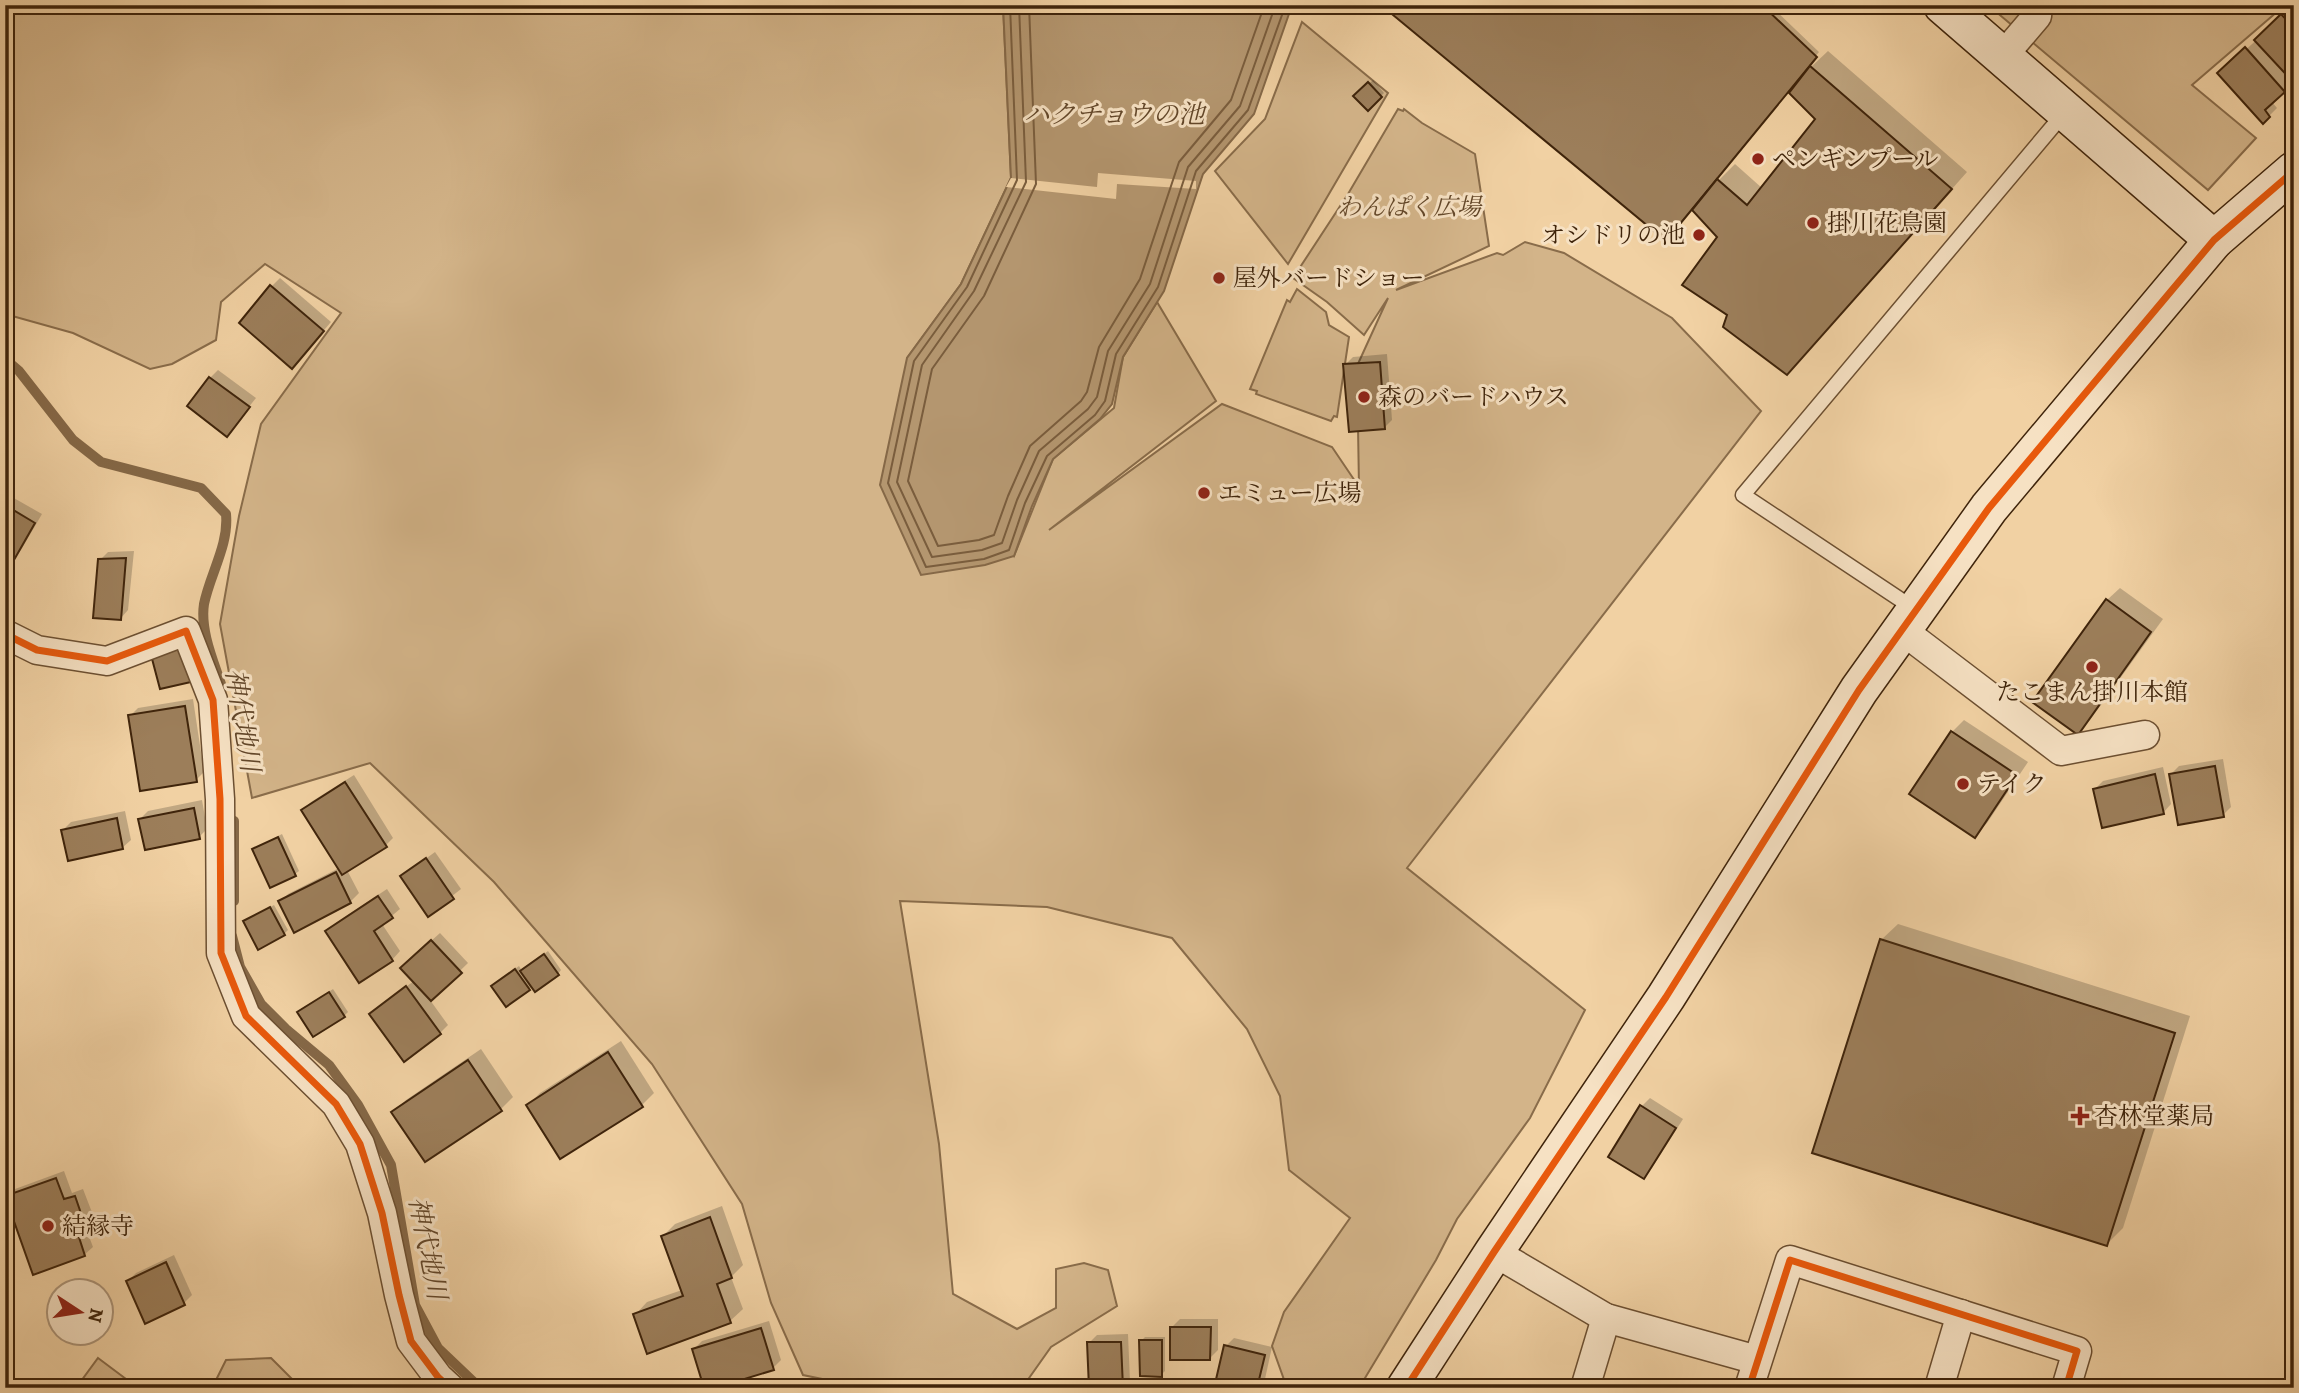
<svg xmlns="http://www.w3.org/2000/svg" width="2299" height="1393" viewBox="0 0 2299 1393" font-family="Alegreya,'Noto Serif JP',serif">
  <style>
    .green { fill: #d3b489; stroke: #896c4a; stroke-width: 2 }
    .water { fill: #b4966f; stroke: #856847; stroke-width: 2 }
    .pier { fill: #f1d1a3 }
    .shadow { fill: #0003 }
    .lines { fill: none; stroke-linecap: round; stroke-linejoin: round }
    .shore { stroke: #7a5d3d; stroke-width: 2 }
    .stream { stroke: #856847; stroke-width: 10 }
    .building { fill: #9c7e5a; stroke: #3f240b; stroke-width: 2 }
    .lane-casing { stroke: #6c4f31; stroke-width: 17 }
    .street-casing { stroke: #6c4f31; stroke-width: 31 }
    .secondary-casing { stroke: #3f240b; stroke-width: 41 }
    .lane { stroke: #f6e1c3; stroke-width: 14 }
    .street { stroke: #f6e1c3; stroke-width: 28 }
    .secondary { stroke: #f6e1c3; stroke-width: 38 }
    .cycleway-casing { stroke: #f6e1c3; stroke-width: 11 }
    .cycleway { stroke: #e8590c; stroke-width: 7 }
    .poi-dot { fill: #8f2418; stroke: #f6e1c3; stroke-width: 2.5 }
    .labels { text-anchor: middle; stroke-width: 6; stroke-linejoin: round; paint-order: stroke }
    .poi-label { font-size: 24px; fill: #3f240b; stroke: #f6e1c3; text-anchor: start }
    .park-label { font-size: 24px; font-style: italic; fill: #64482a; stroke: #f6e1c3 }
    .water-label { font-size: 26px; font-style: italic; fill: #624629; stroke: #f6e1c3 }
  </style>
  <rect width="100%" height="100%" fill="#f1d1a3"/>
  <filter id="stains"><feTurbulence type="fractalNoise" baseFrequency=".00286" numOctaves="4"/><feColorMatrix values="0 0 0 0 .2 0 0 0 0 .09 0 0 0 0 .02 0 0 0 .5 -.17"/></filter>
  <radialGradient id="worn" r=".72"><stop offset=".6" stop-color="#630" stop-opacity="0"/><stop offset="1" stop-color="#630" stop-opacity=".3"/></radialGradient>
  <g class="green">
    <path d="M 5,5 L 1003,5 L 1011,178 L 961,284 L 907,358 L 1014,556 L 1053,459 L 1114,408 L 1123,357 L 1157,302 L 1216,401 L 1049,530 L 1222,404 L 1332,447 L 1359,487 L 1357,366 L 1388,298 L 1364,335 L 1327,302 L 1293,278 L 1348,194 L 1398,109 L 1403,111 L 1404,109 L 1422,123 L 1475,154 L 1489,246 L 1396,290 L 1497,253 L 1503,255 L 1525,242 L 1564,253 L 1672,318 L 1761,411 L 1407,868 L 1585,1010 L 1530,1118 L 1457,1219 L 1436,1260 L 1359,1388 L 1287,1388 L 1272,1346 L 1284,1312 L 1350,1218 L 1289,1170 L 1280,1096 L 1247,1029 L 1172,938 L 1047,907 L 900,901 L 939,1144 L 953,1294 L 1017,1329 L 1056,1308 L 1056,1269 L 1084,1263 L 1108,1270 L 1117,1306 L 1051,1347 L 1022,1388 L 866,1388 L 803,1375 L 771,1303 L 742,1204 L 652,1064 L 494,882 L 370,763 L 252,798 L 220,624 L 239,516 L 261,424 L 341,313 L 265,264 L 221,302 L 216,340 L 172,364 L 150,369 L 73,333 L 5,314 Z"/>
    <path d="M 1988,5 L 2285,5 L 2192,85 L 2256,138 L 2208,190 Z"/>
    <path d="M 1302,22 L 1388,93 L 1288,264 L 1215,171 L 1265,119 Z"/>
    <path d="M 1297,289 L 1326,312 L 1329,325 L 1349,337 L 1337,417 L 1334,416 L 1331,421 L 1256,394 L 1257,391 L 1250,389 L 1287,300 L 1290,302 Z"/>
    <path d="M 98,1358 L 138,1388 L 76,1388 Z"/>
    <path d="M 271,1358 L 301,1388 L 212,1388 L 226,1360 Z"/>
  </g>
  <path class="water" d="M 1003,5 L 1285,5 L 1290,11 L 1254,114 L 1203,174 L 1164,291 L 1123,357 L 1112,404 L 1100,419 L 1053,459 L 1032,506 L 1014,556 L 985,565 L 921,575 L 880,485 L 907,358 L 961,284 L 1011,178 Z"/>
  <path class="pier" d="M 1098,173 L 1196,181 L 1196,189 L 1117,184 L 1116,199 L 1006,187 L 1011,178 L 1097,187 Z"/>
  <g class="shadow">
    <path d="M 1383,5 L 1770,5 L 1819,52 L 1712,183 L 1714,185 L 1735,164 L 1762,188 L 1817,119 L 1811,67 L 1828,51 L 1967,172 L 1803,357 L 1729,314 L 1720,236 L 1692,207 Z"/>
    <path d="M 2294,6 L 2294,81 L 2272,102 L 2277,108 L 2263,122 L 2220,73 Z"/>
    <path d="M 1373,80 L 1384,93 L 1368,109 L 1356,96 Z"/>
    <path d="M 280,278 L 331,322 L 300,358 L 272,286 Z"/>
    <path d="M 1387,354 L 1392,420 L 1384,428 L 1345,365 L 1353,357 Z"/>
    <path d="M 218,370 L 256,398 L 227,434 L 210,378 Z"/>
    <path d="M 5,493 L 42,514 L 21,550 L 13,558 L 5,553 Z"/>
    <path d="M 134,551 L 128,610 L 120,619 L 100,560 L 108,552 Z"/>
    <path d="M 2120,588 L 2163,619 L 2090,720 L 2077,732 L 2107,600 Z"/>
    <path d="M 193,699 L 204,772 L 196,780 L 130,716 L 138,708 Z"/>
    <path d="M 1964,720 L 2028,762 L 1987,823 L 1975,836 L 1952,732 Z"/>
    <path d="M 2223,759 L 2231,807 L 2223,815 L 2171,774 L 2179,766 Z"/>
    <path d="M 2163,767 L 2171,804 L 2163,813 L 2095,789 L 2103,781 Z"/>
    <path d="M 354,775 L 393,838 L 385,846 L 347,870 L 359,893 L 350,902 L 295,930 L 280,902 L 288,894 L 339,868 L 303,810 L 311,802 Z"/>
    <path d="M 202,800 L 207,829 L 199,837 L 140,819 L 148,811 Z"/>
    <path d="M 125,811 L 131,840 L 122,848 L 63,830 L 71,822 Z"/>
    <path d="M 282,834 L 299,871 L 295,874 L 254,849 Z"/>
    <path d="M 435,852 L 461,889 L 429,914 L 402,876 Z"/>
    <path d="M 387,889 L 400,909 L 382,924 L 400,951 L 392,960 L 360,981 L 328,931 L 336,923 Z"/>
    <path d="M 274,905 L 288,930 L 284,934 L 249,918 Z"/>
    <path d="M 1898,924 L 2190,1016 L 2123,1228 L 2107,1244 L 1881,940 Z"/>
    <path d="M 440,933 L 468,963 L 430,1000 L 448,1025 L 440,1033 L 379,1006 L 414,981 L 410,960 Z"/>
    <path d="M 548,951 L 561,970 L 558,974 L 529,989 L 497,982 L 519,966 L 522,971 Z"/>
    <path d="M 333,989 L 348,1012 L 344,1016 L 303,1009 Z"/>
    <path d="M 621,1041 L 654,1093 L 641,1106 L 528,1105 L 540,1093 Z"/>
    <path d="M 481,1049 L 513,1097 L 501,1109 L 393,1112 L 406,1100 Z"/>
    <path d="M 1650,1098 L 1683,1119 L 1652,1168 L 1643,1176 L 1642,1106 Z"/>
    <path d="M 64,1171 L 72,1193 L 83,1189 L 93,1215 L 84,1223 L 93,1247 L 84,1255 L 7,1197 L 15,1189 Z"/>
    <path d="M 722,1206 L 743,1265 L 731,1277 L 743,1309 L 730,1321 L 635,1315 L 647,1302 L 682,1290 L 663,1236 L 675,1224 Z"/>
    <path d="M 174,1255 L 192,1295 L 184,1303 L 146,1321 L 128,1281 L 136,1273 Z"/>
    <path d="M 1180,1319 L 1218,1319 L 1218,1350 L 1210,1358 L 1172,1327 Z"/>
    <path d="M 769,1321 L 781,1360 L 773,1368 L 694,1349 L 702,1341 Z"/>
    <path d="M 1128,1334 L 1130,1382 L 1124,1388 L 1090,1388 L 1089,1343 L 1097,1335 Z"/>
    <path d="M 1145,1337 L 1165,1337 L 1165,1371 L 1161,1375 L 1141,1341 Z"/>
    <path d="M 1234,1338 L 1272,1347 L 1263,1388 L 1216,1388 L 1226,1346 Z"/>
  </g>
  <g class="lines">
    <g class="shore">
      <path d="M 1010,5 L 1017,180 L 967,287 L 914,361 L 888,483 L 926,567 L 984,559 L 1009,550 L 1025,503 L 1047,456 L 1095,415 L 1105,401 L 1116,354 L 1158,287 L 1196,171 L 1248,110 L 1282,15 L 1280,5"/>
      <path d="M 1019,5 L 1026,182 L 974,291 L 922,365 L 897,482 L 932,557 L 982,550 L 1002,543 L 1017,500 L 1039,451 L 1088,409 L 1097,397 L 1108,351 L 1150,284 L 1188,167 L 1240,106 L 1272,15 L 1271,5"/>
      <path d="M 1029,5 L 1036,184 L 984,296 L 932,369 L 908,481 L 938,546 L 979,540 L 994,535 L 1008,496 L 1030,446 L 1081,401 L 1087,392 L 1099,347 L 1140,279 L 1179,162 L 1231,100 L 1261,15 L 1261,5"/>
    </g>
    <g class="stream">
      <path d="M 5,359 L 19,371 L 73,440 L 101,462 L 201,488 L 226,514 C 229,545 210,574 204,604 C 200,630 213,660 221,684"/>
      <path d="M 234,901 L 234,821"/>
      <path d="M 232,936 L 240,967 L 261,1004 L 286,1029 L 329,1065 L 358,1105 L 391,1165 L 415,1305 L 438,1348 L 480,1388"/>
    </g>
  </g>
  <g class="building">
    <path d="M 1381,5 L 1762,5 L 1817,57 L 1666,241 Z"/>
    <path d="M 2281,14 L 2294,28 L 2294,83 L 2254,40 Z"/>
    <path d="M 2245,47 L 2285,92 L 2265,110 L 2270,117 L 2263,124 L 2217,73 Z"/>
    <path d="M 1810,66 L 1952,189 L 1787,375 L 1723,327 L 1727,315 L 1682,285 L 1717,237 L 1692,210 L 1717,179 L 1747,205 L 1815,119 L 1789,93 Z"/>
    <path d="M 1368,82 L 1382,97 L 1368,111 L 1353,96 Z"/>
    <path d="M 270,285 L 324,331 L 292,369 L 239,323 Z"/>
    <path d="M 1380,362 L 1385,429 L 1349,432 L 1343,364 Z"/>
    <path d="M 209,377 L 250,407 L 227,437 L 187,406 Z"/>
    <path d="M 5,505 L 35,523 L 14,560 L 5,555 Z"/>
    <path d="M 126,558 L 121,620 L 93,618 L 98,559 Z"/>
    <path d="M 2106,599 L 2151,632 L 2078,735 L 2032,702 Z"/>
    <path d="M 183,647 L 191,682 L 160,689 L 151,655 Z"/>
    <path d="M 185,706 L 197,782 L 140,791 L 128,715 Z"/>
    <path d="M 1951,731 L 2017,775 L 1975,838 L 1909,794 Z"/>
    <path d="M 2215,766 L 2224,817 L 2178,825 L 2169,774 Z"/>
    <path d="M 2155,774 L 2164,814 L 2102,828 L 2093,789 Z"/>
    <path d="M 345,782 L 387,847 L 342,875 L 301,810 Z"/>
    <path d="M 194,808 L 200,839 L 145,850 L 138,819 Z"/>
    <path d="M 117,818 L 123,849 L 68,861 L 61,830 Z"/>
    <path d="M 278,837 L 296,876 L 270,888 L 252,849 Z"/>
    <path d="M 426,858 L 454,899 L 428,917 L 400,876 Z"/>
    <path d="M 336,872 L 351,903 L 294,933 L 278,901 Z"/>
    <path d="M 378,896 L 393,918 L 374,931 L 393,961 L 359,983 L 325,931 Z"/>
    <path d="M 270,907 L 285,935 L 258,950 L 243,921 Z"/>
    <path d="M 1880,939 L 2175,1033 L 2107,1246 L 1812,1153 Z"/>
    <path d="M 431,940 L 462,973 L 431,1001 L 400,968 Z"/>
    <path d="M 544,954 L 559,975 L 535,992 L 520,971 Z"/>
    <path d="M 515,969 L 530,990 L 506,1007 L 491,986 Z"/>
    <path d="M 406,986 L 441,1034 L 404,1062 L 369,1014 Z"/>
    <path d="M 329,992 L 345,1017 L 313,1037 L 297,1012 Z"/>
    <path d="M 608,1052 L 643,1107 L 560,1159 L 526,1105 Z"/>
    <path d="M 468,1060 L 502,1111 L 425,1162 L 391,1112 Z"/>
    <path d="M 1640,1105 L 1676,1128 L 1644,1179 L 1608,1157 Z"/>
    <path d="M 56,1178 L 64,1199 L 75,1196 L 85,1225 L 76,1228 L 85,1256 L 33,1275 L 5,1196 Z"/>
    <path d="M 710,1217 L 732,1278 L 717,1284 L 731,1323 L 647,1354 L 633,1314 L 683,1296 L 661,1236 Z"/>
    <path d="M 166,1262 L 185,1305 L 145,1324 L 126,1281 Z"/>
    <path d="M 1170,1327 L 1211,1327 L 1210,1360 L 1170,1360 Z"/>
    <path d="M 761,1328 L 774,1370 L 715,1388 L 704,1388 L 692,1349 Z"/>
    <path d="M 1139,1340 L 1162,1340 L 1162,1377 L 1140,1376 Z"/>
    <path d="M 1087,1342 L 1121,1342 L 1123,1388 L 1089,1388 Z"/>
    <path d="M 1224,1345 L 1265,1355 L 1257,1388 L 1214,1388 Z"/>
  </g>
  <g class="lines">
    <g class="lane-casing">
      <path id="lane" d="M 1916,610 L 1743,495 L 2065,112"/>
    </g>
    <g class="street-casing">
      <g id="street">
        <path d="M 2002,57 L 2037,16 L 2038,5"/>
        <path d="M 1902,630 L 2061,751 L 2145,735"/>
        <path d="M 5,634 L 37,650 L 107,661 L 186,631 L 213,700 L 220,799 L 221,953 L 246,1016 L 336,1104 L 360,1144 L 382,1213 L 399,1295 L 411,1341 L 438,1377 L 450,1388"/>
        <path d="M 1494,1252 L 1606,1318 L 1757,1360"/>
        <path d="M 1585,1388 L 1606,1318"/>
        <path d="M 1749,1388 L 1790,1260 L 2077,1351 L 2066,1388"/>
        <path d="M 1939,1388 L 1961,1314"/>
      </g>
    </g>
    <g class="secondary-casing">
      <g id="secondary">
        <path d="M 1943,5 L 2214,240"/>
        <path d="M 1406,1388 L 1494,1252 L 1666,997 L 1859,690 L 1989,508 L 2214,240 L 2294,171"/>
      </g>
    </g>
    <use href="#lane" class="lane"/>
    <use href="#street" class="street"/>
    <use href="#secondary" class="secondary"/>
    <g class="cycleway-casing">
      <g id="cycleway">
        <path d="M 5,634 L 37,650 L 107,661 L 186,631 L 213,700 L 220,799 L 221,953 L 246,1016 L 336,1104 L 360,1144 L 382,1213 L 399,1295 L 411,1341 L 438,1377 L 450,1388"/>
        <path d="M 1406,1388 L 1494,1252 L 1666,997 L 1859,690 L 1989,508 L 2214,240 L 2294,171"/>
        <path d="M 1749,1388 L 1790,1260 L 2077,1351 L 2066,1388"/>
      </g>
    </g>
    <use href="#cycleway" class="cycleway"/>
  </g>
  <g class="poi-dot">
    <circle cx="1758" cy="159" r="7"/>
    <circle cx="1813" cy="223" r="7"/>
    <circle cx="1699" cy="235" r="7"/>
    <circle cx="1219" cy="278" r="7"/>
    <circle cx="1364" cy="397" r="7"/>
    <circle cx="1204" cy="493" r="7"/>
    <circle cx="2092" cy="667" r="7"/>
    <circle cx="1963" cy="784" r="7"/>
    <path d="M2076.5 1105.5h7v7h7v7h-7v7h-7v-7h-7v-7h7z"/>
    <circle cx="48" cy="1226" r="7"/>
  </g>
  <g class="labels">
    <g class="poi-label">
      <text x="1772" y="167">ペンギンプール</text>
      <text x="1827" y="231">掛川花鳥園</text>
      <text x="1685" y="243" text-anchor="end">オシドリの池</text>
      <text x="1233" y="286">屋外バードショー</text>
      <text x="1378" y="405">森のバードハウス</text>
      <text x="1218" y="501">エミュー広場</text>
      <text x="2092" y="700" text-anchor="middle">たこまん掛川本館</text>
      <text x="1977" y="792">テイク</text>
      <text x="2094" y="1124">杏林堂薬局</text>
      <text x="62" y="1234">結縁寺</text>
    </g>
    <g class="park-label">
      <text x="1409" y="215">わんぱく広場</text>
    </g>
    <g class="water-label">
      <text x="1114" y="123">ハクチョウの池</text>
      <text transform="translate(243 720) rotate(81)" y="9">神代地川</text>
      <text transform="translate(428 1248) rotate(79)" y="9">神代地川</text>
    </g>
  </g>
  <rect width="2299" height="1393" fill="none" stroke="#f1d1a3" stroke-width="28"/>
  <rect x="7" y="7" width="2285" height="1379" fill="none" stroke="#3f240b" stroke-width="3.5"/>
  <rect x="14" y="14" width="2271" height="1365" fill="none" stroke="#3f240b" stroke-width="2"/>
  <g transform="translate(80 1312) rotate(102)"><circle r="33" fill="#f6e1c3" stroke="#ad9579" stroke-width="2"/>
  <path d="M0-5L12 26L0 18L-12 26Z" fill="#8f2418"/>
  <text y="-10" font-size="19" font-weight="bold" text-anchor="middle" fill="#3f240b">N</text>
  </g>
  <rect width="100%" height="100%" filter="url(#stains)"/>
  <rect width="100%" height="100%" fill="url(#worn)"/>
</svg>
